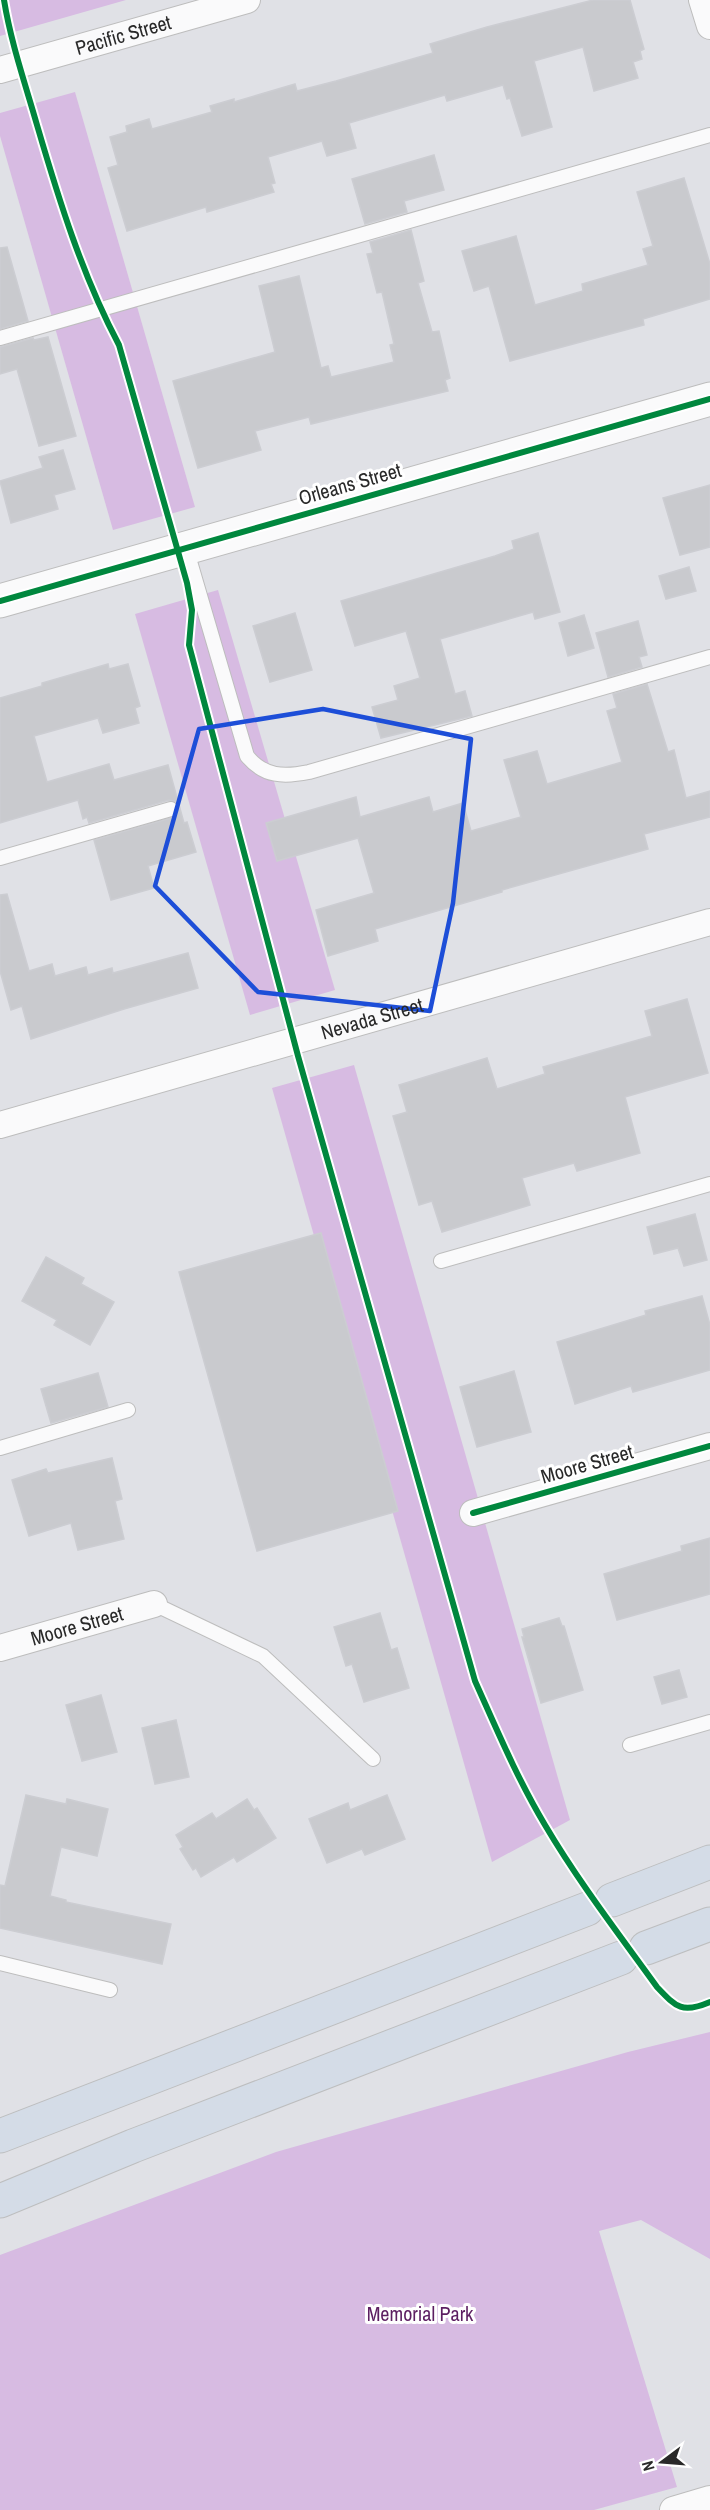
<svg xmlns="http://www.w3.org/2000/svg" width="710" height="2510" viewBox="0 0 710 2510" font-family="'Archivo Narrow',sans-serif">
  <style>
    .green { fill: #d7bbe2 }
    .building { fill: #c9cace; stroke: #cccdd2; stroke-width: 1.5 }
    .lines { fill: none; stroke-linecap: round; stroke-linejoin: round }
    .lane-casing { stroke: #bdbdbd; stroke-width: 16 }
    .street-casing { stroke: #bdbdbd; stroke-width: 28 }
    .secondary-casing { stroke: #bdbdbd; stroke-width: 35 }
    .highway-casing { stroke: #bdbebf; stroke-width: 35 }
    .lane { stroke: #fafafb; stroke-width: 14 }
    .street { stroke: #fafafb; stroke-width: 26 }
    .secondary { stroke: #fafafb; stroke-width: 33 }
    .highway { stroke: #d4dce7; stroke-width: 33 }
    .cycleway-casing { stroke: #fff; stroke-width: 10 }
    .cycleway { stroke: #00873e; stroke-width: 6 }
    .marked { fill: none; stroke: #1d4ed8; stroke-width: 4.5; stroke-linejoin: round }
    .labels { text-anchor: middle; stroke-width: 6; stroke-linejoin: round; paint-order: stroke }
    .street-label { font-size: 20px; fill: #292929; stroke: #fff }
    .park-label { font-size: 20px; fill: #5c1e61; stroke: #fff }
  </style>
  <rect width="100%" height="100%" fill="#e0e1e6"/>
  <g class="green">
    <path d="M 0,0 L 126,0 L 0,36 Z"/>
    <path d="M 75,92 L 195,507 L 113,530 L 0,136 L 0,113 Z"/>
    <path d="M 218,590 L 335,990 L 250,1015 L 135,614 Z"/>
    <path d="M 354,1065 L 570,1820 L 492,1862 L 272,1088 Z"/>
    <path d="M 710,2032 L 710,2259 L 641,2220 L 599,2231 L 677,2487 L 594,2510 L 0,2510 L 0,2255 L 276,2152 L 628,2052 Z"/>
  </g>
  <g class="building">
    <path d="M 593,0 L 630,0 L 644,49 L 640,51 L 642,59 L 633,62 L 638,78 L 594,91 L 583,47 L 534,61 L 552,127 L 522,136 L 510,98 L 507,99 L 503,85 L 447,101 L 445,95 L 349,123 L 356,148 L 327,156 L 322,141 L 268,157 L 275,183 L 271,184 L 274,192 L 207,212 L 206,207 L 127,231 L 108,168 L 118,165 L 110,137 L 127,132 L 126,126 L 149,119 L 152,129 L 212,112 L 210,106 L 234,99 L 234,102 L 295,84 L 297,91 L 336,81 L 433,53 L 430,44 L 487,27 Z"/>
    <path d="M 434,155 L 444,190 L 404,201 L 407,212 L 365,224 L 352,179 Z"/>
    <path d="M 684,178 L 710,264 L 710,299 L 643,319 L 644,325 L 510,361 L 489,286 L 474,291 L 462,251 L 516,236 L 535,305 L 583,291 L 582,284 L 648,265 L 643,249 L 653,246 L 637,192 Z"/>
    <path d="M 411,230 L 424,281 L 418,283 L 432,332 L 439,331 L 450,378 L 445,380 L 448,391 L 311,424 L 309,417 L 255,431 L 261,450 L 198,468 L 173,381 L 275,352 L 259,286 L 299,276 L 321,368 L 328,366 L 331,377 L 394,362 L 390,345 L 394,344 L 382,292 L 377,293 L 367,254 L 373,253 L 370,242 Z"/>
    <path d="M 7,247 L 28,321 L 0,329 L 0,248 Z"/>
    <path d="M 48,337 L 76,436 L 39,446 L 17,369 L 0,374 L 0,347 L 33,338 L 34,340 Z"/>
    <path d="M 63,450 L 75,489 L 54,495 L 58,509 L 11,523 L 0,481 L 43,468 L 39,457 Z"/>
    <path d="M 710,485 L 710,547 L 680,555 L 663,498 Z"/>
    <path d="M 538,533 L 560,612 L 535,619 L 533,612 L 440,639 L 455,694 L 465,691 L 472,716 L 381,738 L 372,707 L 398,700 L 394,686 L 420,678 L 406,631 L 355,646 L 341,601 L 495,556 L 514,549 L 512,541 Z"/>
    <path d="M 689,567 L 696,591 L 666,599 L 659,576 Z"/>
    <path d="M 295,613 L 312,670 L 270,682 L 253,626 Z"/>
    <path d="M 584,615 L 594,648 L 568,656 L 559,623 Z"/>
    <path d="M 638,621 L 647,655 L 639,657 L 642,667 L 608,677 L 596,633 Z"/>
    <path d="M 108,664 L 109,669 L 128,664 L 140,706 L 135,708 L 139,723 L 103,733 L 98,718 L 34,736 L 47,782 L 109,764 L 114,780 L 168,765 L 184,823 L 187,822 L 196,852 L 148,866 L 154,888 L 111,900 L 94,840 L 174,817 L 180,811 L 177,802 L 169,800 L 89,823 L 87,817 L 83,819 L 78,800 L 0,823 L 0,698 L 42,686 L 42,683 Z"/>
    <path d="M 647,684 L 668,752 L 674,750 L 686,798 L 710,791 L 710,817 L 644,834 L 648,849 L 502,890 L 502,892 L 375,929 L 378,941 L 328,956 L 316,910 L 374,893 L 358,838 L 277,861 L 266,823 L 356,797 L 360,817 L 429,797 L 433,812 L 463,803 L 471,831 L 521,817 L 504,760 L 537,751 L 547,784 L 622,762 L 607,711 L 617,708 L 613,694 Z"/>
    <path d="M 7,894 L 29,971 L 52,964 L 55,976 L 86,967 L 88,975 L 112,968 L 113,973 L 188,953 L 198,988 L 124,1009 L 31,1039 L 22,1006 L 11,1010 L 0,971 L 0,895 Z"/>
    <path d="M 687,999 L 708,1073 L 625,1097 L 640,1153 L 577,1171 L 574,1163 L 522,1178 L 530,1205 L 442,1232 L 432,1201 L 419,1205 L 393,1116 L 407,1112 L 399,1085 L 487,1058 L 497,1089 L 545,1074 L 543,1067 L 652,1036 L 645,1011 Z"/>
    <path d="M 695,1214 L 707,1260 L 684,1266 L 678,1248 L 654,1254 L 647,1227 Z"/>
    <path d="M 321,1233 L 398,1511 L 257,1551 L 179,1272 Z"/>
    <path d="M 46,1257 L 84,1278 L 81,1284 L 114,1302 L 90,1345 L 54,1325 L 57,1320 L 22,1301 Z"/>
    <path d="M 702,1296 L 710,1325 L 710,1370 L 633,1392 L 631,1386 L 575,1404 L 557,1342 L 646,1315 L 645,1311 Z"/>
    <path d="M 514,1371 L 531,1432 L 477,1447 L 460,1387 Z"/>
    <path d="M 98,1373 L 108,1407 L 51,1423 L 41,1389 Z"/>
    <path d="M 112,1458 L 122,1499 L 115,1501 L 124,1539 L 78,1550 L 71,1523 L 29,1536 L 12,1480 L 46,1469 L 48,1473 Z"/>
    <path d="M 710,1538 L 710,1594 L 617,1620 L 604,1574 L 682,1551 L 681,1546 Z"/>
    <path d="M 380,1613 L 391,1650 L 397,1648 L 409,1688 L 364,1702 L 352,1664 L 346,1666 L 334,1627 Z"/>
    <path d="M 559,1618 L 562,1626 L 564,1626 L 583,1690 L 541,1703 L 522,1637 L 524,1637 L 522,1629 Z"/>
    <path d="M 679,1670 L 687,1697 L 662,1704 L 654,1677 Z"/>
    <path d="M 101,1695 L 117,1752 L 82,1761 L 66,1705 Z"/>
    <path d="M 176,1720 L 189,1777 L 155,1784 L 142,1728 Z"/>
    <path d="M 26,1795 L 66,1804 L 67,1799 L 108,1809 L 97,1856 L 61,1847 L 50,1896 L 66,1900 L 66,1902 L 171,1924 L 162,1964 L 0,1928 L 0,1885 L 5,1886 Z"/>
    <path d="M 387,1795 L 405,1839 L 365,1855 L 362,1849 L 327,1863 L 309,1819 L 348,1803 L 350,1810 Z"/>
    <path d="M 247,1799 L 254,1810 L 257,1808 L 276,1838 L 237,1862 L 234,1857 L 201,1877 L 196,1868 L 193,1870 L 180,1849 L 183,1847 L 176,1835 L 212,1813 L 216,1819 Z"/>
  </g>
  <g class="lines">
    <g class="lane-casing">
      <g id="lane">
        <path d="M 0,338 L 710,135"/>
        <path d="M 186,548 L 247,756 C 264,777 284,777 309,772 L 710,657"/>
        <path d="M 0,858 L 171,809"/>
        <path d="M 441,1261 L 710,1184"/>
        <path d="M 0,1448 L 128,1410"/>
        <path d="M 154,1604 L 263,1656 L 373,1759"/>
        <path d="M 630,1745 L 710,1722"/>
        <path d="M 0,1963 L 110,1990"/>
      </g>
    </g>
    <g class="street-casing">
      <g id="street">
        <path d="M 702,0 L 710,26"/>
        <path id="s1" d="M 0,70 L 247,0"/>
        <path id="s2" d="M 0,1125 L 710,922"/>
        <path d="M 473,1513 L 710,1446"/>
        <path id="s3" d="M 0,1648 L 154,1604"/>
        <path d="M 673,2510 L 710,2499"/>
      </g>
    </g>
    <g class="secondary-casing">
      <path id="secondary" d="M 0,601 L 710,399"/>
    </g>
    <g class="highway-casing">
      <g id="highway">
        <path d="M 612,1900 L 710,1862"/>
        <path d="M 646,1948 L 710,1924"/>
        <path d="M 0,2136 L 587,1909"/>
        <path d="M 0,2201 L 133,2146 L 621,1958"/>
      </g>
    </g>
    <use href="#lane" class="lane"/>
    <use href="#street" class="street"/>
    <use href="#secondary" class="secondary"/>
    <use href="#highway" class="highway"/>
    <g class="cycleway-casing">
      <g id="cycleway">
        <path d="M 4,0 C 11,43 25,83 37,125 C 59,200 82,275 119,345 L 187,583 L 192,610 L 189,645 L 298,1056 L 475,1681 C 497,1730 517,1778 545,1825 C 578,1881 618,1933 657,1987 C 676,2007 682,2014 710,2002"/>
        <path d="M 0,601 L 710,399"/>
        <path d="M 473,1513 L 710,1446"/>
      </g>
    </g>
    <use href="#cycleway" class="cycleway"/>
  </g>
  <path class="marked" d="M 323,709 L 471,739 L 453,903 L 430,1011 L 258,992 L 155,886 L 199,729 Z"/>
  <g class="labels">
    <g class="street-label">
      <text dy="7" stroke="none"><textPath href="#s1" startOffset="128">Pacific Street</textPath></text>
      <text transform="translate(350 484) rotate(-16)" y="7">Orleans Street</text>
      <text dy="7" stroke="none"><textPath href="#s2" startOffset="387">Nevada Street</textPath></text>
      <text transform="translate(587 1464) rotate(-16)" y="7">Moore Street</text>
      <text dy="7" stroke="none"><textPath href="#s3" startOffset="80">Moore Street</textPath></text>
    </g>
    <g class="park-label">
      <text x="420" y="2321">Memorial Park</text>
    </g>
  </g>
  <g transform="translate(662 2462) rotate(254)" stroke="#ffffff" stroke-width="4.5" paint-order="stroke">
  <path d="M0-4.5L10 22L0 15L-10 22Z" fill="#292929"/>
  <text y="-9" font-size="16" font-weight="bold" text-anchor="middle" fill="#292929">N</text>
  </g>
</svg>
